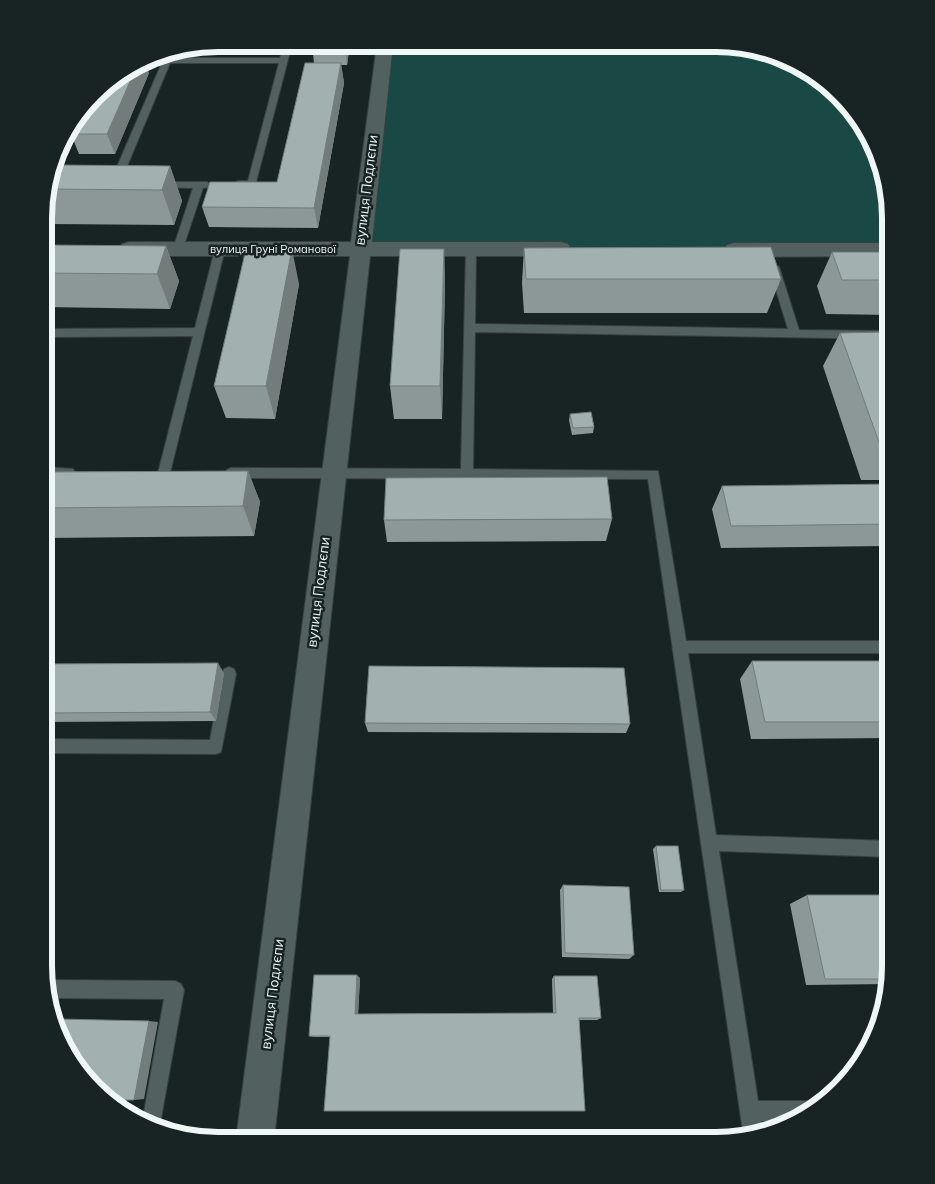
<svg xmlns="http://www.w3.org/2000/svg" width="935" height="1184" viewBox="0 0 935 1184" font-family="Mulish,sans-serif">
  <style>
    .green { fill: #1a4845 }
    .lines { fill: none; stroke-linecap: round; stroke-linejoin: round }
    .service-casing { stroke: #384140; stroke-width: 2 }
    .minor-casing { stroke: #384140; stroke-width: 2 }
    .service { fill: #52605f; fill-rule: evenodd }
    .minor { fill: #52605f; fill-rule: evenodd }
    .wall { fill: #8b9897 }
    .shaded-wall { fill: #717c7b }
    .building { fill: #a2b1b0; stroke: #717c7b }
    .labels { text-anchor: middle; stroke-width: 5; stroke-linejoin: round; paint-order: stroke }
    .far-street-label { font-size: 11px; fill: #eff7f6; stroke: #182423 }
    .street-label { font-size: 14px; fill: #eff7f6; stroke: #182423 }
    .rim { fill: none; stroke: #eff7f6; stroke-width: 6 }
  </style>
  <rect width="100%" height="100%" fill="#182423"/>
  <path class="green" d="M 385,44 L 740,45 L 814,73 L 868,131 L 891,218 L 891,250 L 359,249 Z"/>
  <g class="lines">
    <g class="service-casing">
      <g id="service">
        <path d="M 284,44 L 292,44 L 255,186 L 238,187 L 233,184 L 238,181 L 248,181 L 279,63 L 170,63 L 120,183 L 118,185 L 112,185 L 110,183 L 164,58 L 280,58 Z"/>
        <path d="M 159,182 L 207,182 L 212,185 L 210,187 L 203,188 L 182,251 L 174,251 L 173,249 L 193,188 L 156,187 L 154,185 Z"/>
        <path d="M 220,246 L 225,249 L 170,473 L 168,476 L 160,476 L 158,473 L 193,336 L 45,337 L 45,329 L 195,328 L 215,249 Z"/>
        <path d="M 471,246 L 476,249 L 475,324 L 788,329 L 769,267 L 774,264 L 779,267 L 799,330 L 891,331 L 891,339 L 475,332 L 473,469 L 658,471 L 686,641 L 891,641 L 891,653 L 688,653 L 716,835 L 891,841 L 891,857 L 719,851 L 758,1101 L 810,1101 L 817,1104 C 799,1124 785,1121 761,1121 L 762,1129 L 745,1135 L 743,1132 L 648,479 L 231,478 L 227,476 L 225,473 L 227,470 L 231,468 L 461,469 L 466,249 Z"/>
        <path d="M 45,467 L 73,469 L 75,472 L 73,475 L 45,477 Z"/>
        <path d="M 229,667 L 234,669 L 236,674 L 221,752 L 216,754 L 44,753 L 44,739 L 210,740 L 222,674 L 224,669 Z"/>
        <path d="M 50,980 L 175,981 L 181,984 L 184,990 L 160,1124 L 143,1118 L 164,999 L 52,998 L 48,981 Z"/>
      </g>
    </g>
    <g class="minor-casing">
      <g id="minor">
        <path d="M 377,44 L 393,44 L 372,242 L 561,242 L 568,244 L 571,249 L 568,254 L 561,256 L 370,256 L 274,1140 L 236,1140 L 350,256 L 129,256 L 122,254 L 119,249 L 122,244 L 129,242 L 351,242 Z"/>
        <path d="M 734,243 L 891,243 L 891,256 L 734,257 L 727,255 L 724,250 L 727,245 Z"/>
      </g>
    </g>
    <use href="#service" class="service"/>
    <use href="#minor" class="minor"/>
  </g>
  <g class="wall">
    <path d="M 312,44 L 350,44 L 347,65 L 341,65 L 344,83 L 318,228 L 209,227 L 202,207 L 277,182 L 314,63 Z"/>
    <path d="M 149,73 L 115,154 L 79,154 L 71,134 Z"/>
    <path d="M 56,165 L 170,166 L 182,201 L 174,225 L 50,224 L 45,214 L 45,195 Z"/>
    <path d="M 45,245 L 166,246 L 179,281 L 170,309 L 45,307 Z"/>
    <path d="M 524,248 L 781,279 L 767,313 L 524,313 L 522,283 Z"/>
    <path d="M 444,249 L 445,284 L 442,419 L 394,419 L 390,386 Z"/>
    <path d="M 832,252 L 891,252 L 891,315 L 826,314 L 817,286 Z"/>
    <path d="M 299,284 L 275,419 L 226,418 L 214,386 Z"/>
    <path d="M 840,333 L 891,345 L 891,480 L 861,480 L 823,366 Z"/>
    <path d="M 570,414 L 594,427 L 593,433 L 572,435 L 569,420 Z"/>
    <path d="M 248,471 L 260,502 L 254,536 L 45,538 L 45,472 Z"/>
    <path d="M 722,486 L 891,488 L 891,540 L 887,546 L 721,548 L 712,509 Z"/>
    <path d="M 612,519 L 606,541 L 387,542 L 384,520 Z"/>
    <path d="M 752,661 L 891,661 L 891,738 L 751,739 L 740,679 Z"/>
    <path d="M 44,664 L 224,673 L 216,721 L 44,722 Z"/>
    <path d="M 365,723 L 630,724 L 626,733 L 368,732 Z"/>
    <path d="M 656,846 L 684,890 L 681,892 L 659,892 L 653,849 Z"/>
    <path d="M 563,885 L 634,955 L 629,959 L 562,957 L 560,890 Z"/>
    <path d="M 807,895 L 891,977 L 888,984 L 806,985 L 790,904 Z"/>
    <path d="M 554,976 L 601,1018 L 597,1020 L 579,1020 L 330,1037 L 314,1037 L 309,1036 L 360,978 L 358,1014 L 553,1013 L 552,979 Z"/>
  </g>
  <g class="shaded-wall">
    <path d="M 345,44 L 350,44 L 347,65 Z"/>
    <path d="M 146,62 L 149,73 L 115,154 L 107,134 L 136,68 Z"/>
    <path d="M 341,63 L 344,83 L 318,228 L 314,208 Z"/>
    <path d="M 170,166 L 182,201 L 174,225 L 162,190 Z"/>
    <path d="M 166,246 L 179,281 L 170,309 L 157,274 Z"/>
    <path d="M 292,249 L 299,284 L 275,419 L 266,386 Z"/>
    <path d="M 444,249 L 445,284 L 442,419 L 440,386 Z"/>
    <path d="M 248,471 L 260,502 L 254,536 L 243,506 Z"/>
    <path d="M 218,663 L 224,673 L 216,721 L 210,712 Z"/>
    <path d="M 357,975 L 360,978 L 358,1016 L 355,1014 Z"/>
    <path d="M 149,1021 L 158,1022 L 144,1099 L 134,1100 Z"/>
  </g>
  <g class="building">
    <path d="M 312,44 L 345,44 L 312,45 Z"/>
    <path d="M 305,63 L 341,63 L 314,208 L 202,207 L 210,182 L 277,182 Z"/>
    <path d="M 136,68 L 107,134 L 71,134 L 78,118 L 104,87 Z"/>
    <path d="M 56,165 L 170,166 L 162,190 L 48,189 Z"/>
    <path d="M 45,245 L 166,246 L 157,274 L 45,273 Z"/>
    <path d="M 771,247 L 781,279 L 526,279 L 524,248 Z"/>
    <path d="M 246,249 L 292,249 L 266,386 L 214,386 Z"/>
    <path d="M 400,249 L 444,249 L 440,386 L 390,386 Z"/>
    <path d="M 832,252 L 891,252 L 891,280 L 842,280 Z"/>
    <path d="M 886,332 L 891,345 L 891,448 L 881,448 L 840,333 Z"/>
    <path d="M 591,412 L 594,427 L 573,428 L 570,414 Z"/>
    <path d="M 248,471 L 243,506 L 45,508 L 45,472 Z"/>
    <path d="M 607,477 L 612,519 L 384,520 L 386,478 Z"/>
    <path d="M 890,484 L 891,488 L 891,524 L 731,526 L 722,486 Z"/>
    <path d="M 752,661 L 891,661 L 891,722 L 765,722 Z"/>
    <path d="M 218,663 L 210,712 L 44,713 L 44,664 Z"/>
    <path d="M 369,666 L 624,668 L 630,724 L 365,723 Z"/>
    <path d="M 656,846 L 678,846 L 684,890 L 661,890 Z"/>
    <path d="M 563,885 L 629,887 L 634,955 L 565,953 Z"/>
    <path d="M 807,895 L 891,895 L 891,977 L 890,979 L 825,979 Z"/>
    <path d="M 314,975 L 357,975 L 355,1014 L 556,1013 L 554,976 L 597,976 L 601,1018 L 579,1018 L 585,1111 L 324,1111 L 330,1036 L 309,1036 Z"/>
    <path d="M 58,1019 L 149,1021 L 134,1100 L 111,1100 L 67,1053 Z"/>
  </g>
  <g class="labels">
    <g class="far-street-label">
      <text x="273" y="253">вулиця Груні Романової</text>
    </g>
    <g class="street-label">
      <text transform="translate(366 190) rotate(-83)" y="5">вулиця Подлєпи</text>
      <text transform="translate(318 592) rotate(-83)" y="5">вулиця Подлєпи</text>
      <text transform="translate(272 994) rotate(-83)" y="5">вулиця Подлєпи</text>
    </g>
  </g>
  <path d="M0 0H935V1184H0ZM218 52H716A166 166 0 0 1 882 218V966A166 166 0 0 1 716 1132H218A166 166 0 0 1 52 966V218A166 166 0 0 1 218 52Z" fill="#182423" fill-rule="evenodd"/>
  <path class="rim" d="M218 52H716A166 166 0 0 1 882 218V966A166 166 0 0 1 716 1132H218A166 166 0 0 1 52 966V218A166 166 0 0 1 218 52Z"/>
</svg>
